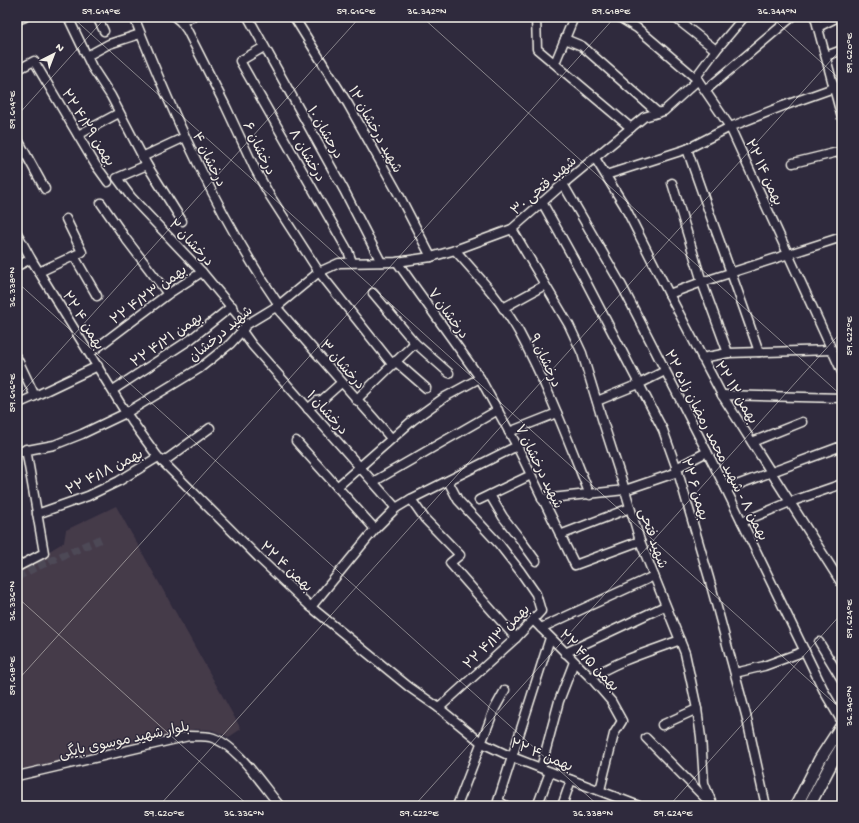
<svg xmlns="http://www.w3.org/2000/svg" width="859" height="823" viewBox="0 0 859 823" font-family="'Gochi Hand','Playpen Sans Arabic',sans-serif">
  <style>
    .built { fill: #453a4a }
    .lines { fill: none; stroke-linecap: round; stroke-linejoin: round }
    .minor-tunnel { stroke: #4d4857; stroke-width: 8; stroke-dasharray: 8 4; stroke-linecap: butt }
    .minor-casing { stroke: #f4f1e8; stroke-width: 11 }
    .major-casing { stroke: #f4f1e8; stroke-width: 14 }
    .minor { stroke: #2f2a3d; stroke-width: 8 }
    .major { stroke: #2f2a3d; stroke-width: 11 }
    .ticks { fill: none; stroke: #f4f1e8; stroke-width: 1; stroke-opacity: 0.45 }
    .labels { text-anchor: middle; stroke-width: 3; stroke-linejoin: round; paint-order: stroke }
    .street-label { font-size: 14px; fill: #f4f1e8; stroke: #2f2a3d }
    .neatline { fill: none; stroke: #f4f1e8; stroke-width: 1.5 }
    .ticks-label { font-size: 10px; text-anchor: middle; fill: #f4f1e8 }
  </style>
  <rect width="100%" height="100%" fill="#2f2a3d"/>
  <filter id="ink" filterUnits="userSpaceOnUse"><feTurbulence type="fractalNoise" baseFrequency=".025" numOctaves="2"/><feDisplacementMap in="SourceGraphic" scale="8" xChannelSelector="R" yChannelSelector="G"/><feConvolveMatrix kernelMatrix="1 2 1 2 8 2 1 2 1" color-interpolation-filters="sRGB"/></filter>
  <g filter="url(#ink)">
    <path class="built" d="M 116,506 L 241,729 L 229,737 L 212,730 L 195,729 L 17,770 L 17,571 L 64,542 L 66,530 Z"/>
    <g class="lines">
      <path class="minor-tunnel" d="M 17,577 L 34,568 L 103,538"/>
      <g class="minor-casing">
        <g id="minor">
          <path d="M 68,17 L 92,67 L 111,96 L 147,165 L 182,221"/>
          <path d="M 97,17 L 104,31"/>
          <path d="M 134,17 C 174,117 218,216 279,305"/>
          <path d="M 175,17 L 181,22 L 187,30 L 226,107 L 254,167 L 270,196 L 319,272 L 392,364"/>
          <path d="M 248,17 L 344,190 L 381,262"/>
          <path d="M 294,17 L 348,104 L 399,195 L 431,257"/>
          <path d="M 536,17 L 537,49 L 631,128"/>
          <path d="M 619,17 L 637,28 L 698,80 L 730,127 L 842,372"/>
          <path d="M 674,17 L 716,50"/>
          <path d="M 815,17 L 842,118"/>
          <path d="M 17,20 L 25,17"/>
          <path d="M 181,22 L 192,17"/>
          <path d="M 818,27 L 838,17"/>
          <path d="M 565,39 L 582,46 L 657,112"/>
          <path d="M 264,47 L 240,61 L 348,251 L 352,262"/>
          <path d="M 87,56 L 109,44 L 140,34"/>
          <path d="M 826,56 L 842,50"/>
          <path d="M 555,63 L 574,17"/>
          <path d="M 17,70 L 34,61 L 95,164 L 108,182"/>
          <path d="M 696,77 L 716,50 L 744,17"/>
          <path d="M 706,90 L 792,17"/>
          <path d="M 78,135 L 119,113"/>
          <path d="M 17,138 L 45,189"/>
          <path d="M 687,149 C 710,217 736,284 759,352"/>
          <path d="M 142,157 L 185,137"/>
          <path d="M 595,158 L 624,205 L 669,294 L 722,395 L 842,584"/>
          <path d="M 793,163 L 842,151"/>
          <path d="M 147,165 L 117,178 L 131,197 L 202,272 L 246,325"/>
          <path d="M 606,175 L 687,149 L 730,127 L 783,106 L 842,85"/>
          <path d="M 672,183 L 702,282 L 728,353"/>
          <path d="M 563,184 L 622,286 L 726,489 L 825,693 L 842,722"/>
          <path d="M 542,202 L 582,274 L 663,430 L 678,472 L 709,578 L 746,715 L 766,806"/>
          <path d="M 101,203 L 126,239 L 168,294"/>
          <path d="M 512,229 L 569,325 L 582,353 L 603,422 L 625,490 L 640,541 L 685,653 L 697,709 L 701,737 L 704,783 L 713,806"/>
          <path d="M 17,233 L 31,259 L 126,413 L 158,457 L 260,559 L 311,607 L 409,687 L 439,708 L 482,743 L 512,757 L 639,806"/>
          <path d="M 455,250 C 478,276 502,302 519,332 C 547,384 568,440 590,495"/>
          <path d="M 74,256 L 97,296"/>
          <path d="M 397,262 L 480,378 L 517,446 L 575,565 L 640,541"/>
          <path d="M 17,266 L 31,259"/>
          <path d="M 39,272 L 82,252 L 66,219"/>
          <path d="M 373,293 L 415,343 L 449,373"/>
          <path d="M 669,294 L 702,282 L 842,237"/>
          <path d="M 276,307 L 391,438"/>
          <path d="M 503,308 L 545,285"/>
          <path d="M 242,331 L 252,345 L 396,508"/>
          <path d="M 90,353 L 168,294 L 202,272"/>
          <path d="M 17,358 L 35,396 L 98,366"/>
          <path d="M 702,358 L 728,353 L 832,350"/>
          <path d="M 395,361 L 426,388"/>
          <path d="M 113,390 L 191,339 L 232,306"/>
          <path d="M 722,395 L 842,398"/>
          <path d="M 356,400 L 415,343"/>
          <path d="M 597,401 L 639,384 L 665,371"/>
          <path d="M 17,404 L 35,396"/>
          <path d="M 308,409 L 317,401 L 322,400 L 341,383"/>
          <path d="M 509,432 L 557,413"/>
          <path d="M 296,441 L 375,529"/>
          <path d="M 752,442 L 802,422"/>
          <path d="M 17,452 L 54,445 L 82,434 L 126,413 L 200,368 L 230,344 L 242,331 L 246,325 L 279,305 L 319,272 L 339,263 L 397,262 L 431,257 L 455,250 L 512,229 L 563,184 L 644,117 L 664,111 L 698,80"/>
          <path d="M 163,462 L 210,428"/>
          <path d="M 676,468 L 707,452"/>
          <path d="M 373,482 L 498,410"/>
          <path d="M 337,487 L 413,420 L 445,397 L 480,378"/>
          <path d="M 726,489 L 842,446"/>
          <path d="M 490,495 L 503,517 L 520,539 L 536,561"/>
          <path d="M 411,499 L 425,519 L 460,555 L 450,563 L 516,638"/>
          <path d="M 542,499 L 625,490 L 678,472"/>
          <path d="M 479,500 L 531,475"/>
          <path d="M 37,514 L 88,496 L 119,481 L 158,457"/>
          <path d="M 742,522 L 790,502 L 842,484"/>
          <path d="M 560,535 L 630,508"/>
          <path d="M 17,567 L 44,553 L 26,449"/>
          <path d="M 311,607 L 375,529 L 396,508 L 411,499 L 517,446"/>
          <path d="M 533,620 L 591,678 L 611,701 L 622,721 L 614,734 L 600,790"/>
          <path d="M 541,628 L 654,576"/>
          <path d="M 819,642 L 842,680"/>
          <path d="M 565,653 L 665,606"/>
          <path d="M 735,673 L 764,666 L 805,651"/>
          <path d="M 591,678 C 616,661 651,651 680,640"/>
          <path d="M 439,708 L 516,638 L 541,611 L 536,594 L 520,571 L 499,544 L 458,500 L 448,481"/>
          <path d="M 662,725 L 697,709"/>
          <path d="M 646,738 L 710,803"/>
          <path d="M 541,768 L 559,701 L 574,662"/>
          <path d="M 17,776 L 189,736 C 196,736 203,736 210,737 C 236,743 263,786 280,806"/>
          <path d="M 538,804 L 550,772"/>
          <path d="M 457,806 L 494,710 L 505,690"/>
          <path d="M 506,806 L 498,801 L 550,638"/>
          <path d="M 562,806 L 571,780"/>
        </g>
      </g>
      <g class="major-casing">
        <g id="major">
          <path d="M 796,806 L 820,759 L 842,725"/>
          <path d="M 809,806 L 831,764 L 842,746"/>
        </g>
      </g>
      <use href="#minor" class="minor"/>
      <use href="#major" class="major"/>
    </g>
  </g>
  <path class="ticks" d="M 72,17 L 842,710M 422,17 L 842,396M 771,17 L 842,81M 17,116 L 106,17M 17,282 L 599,806M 17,398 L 360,17M 17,597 L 249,806M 17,681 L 615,17M 159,806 L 842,48M 414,806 L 842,331M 669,806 L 842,613"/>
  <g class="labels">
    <g class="street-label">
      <text transform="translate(89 127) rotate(58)" y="5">۲۲ بهمن ۴/۲۹</text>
      <text transform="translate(376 129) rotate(61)" y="5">شهید درخشان ۱۲</text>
      <text transform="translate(326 132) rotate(60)" y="5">درحشان ۱۰</text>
      <text transform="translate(260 148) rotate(64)" y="5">درخشان ۶</text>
      <text transform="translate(308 155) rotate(60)" y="5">درخشان ۸</text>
      <text transform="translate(210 159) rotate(64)" y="5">درخشان ۴</text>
      <text transform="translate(765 172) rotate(65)" y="5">۲۲ بهمن ۱۴</text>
      <text transform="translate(543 185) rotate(-41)" y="5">شهید فتحی ۳۰</text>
      <text transform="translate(192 242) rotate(47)" y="5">درخشان ۲</text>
      <text transform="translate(148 294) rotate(-36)" y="5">۲۲ بهمن ۴/۲۳</text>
      <text transform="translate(449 313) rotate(54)" y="5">درخشان ۷</text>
      <text transform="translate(84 320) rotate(58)" y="5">۲۲ بهمن ۴</text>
      <text transform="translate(220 333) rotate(-40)" y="5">شهید درخشان</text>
      <text transform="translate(166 339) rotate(-35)" y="5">۲۲ بهمن ۴/۲۱</text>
      <text transform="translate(546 360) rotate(65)" y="5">درخشان ۹</text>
      <text transform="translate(343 364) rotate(49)" y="5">درخشان ۳</text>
      <text transform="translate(737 392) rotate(59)" y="5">۲۲ بهمن ۱۲</text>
      <text transform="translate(328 412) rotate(48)" y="5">درخشان ۱</text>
      <text transform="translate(717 445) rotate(63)" y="5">۲۲ بهمن ۸ - شهید محمد رمضان زاده</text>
      <text transform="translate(540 466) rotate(64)" y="5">شهید درخشان ۷</text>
      <text transform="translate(104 471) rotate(-27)" y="5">۲۲ بهمن ۴/۱۸</text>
      <text transform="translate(696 489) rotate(73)" y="5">۲۲ بهمن ۶</text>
      <text transform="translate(654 538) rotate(71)" y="5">شهید فتحی</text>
      <text transform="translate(287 566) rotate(43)" y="5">۲۲ بهمن ۴</text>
      <text transform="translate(496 636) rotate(-44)" y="5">۲۲ بهمن ۴/۱۳</text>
      <text transform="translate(590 660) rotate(46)" y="5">۲۲ بهمن ۴/۵</text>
      <text transform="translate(124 739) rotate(-12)" y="5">بلوار شهید موسوی بایگی</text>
      <text transform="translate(542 754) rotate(22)" y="5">۲۲ بهمن ۴</text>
    </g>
  </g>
  <rect width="859" height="823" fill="none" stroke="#2f2a3d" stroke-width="44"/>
  <g transform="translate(54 54) rotate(42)" stroke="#2f2a3d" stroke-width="3" paint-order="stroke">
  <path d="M0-3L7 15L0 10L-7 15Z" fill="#f4f1e8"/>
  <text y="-6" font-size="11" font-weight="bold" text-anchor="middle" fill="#f4f1e8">N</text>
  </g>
  <rect x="22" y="22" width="815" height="779" class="neatline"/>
  <g class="ticks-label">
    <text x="101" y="14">59.614°E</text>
    <text x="356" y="14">59.616°E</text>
    <text x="427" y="14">36.342°N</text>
    <text x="611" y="14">59.618°E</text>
    <text x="777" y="14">36.344°N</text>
    <text transform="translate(848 53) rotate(-90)" y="4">59.620°E</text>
    <text transform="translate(11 110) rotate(-90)" y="4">59.614°E</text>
    <text transform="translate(11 287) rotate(-90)" y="4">36.338°N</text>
    <text transform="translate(848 336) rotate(-90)" y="4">59.622°E</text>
    <text transform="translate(11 393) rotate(-90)" y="4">59.616°E</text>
    <text transform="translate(11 601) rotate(-90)" y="4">36.336°N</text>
    <text transform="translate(848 619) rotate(-90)" y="4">59.624°E</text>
    <text transform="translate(11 676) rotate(-90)" y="4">59.618°E</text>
    <text transform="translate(848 706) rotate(-90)" y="4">36.340°N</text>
    <text x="164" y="816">59.620°E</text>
    <text x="244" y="816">36.336°N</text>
    <text x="419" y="816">59.622°E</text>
    <text x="593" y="816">36.338°N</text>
    <text x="673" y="816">59.624°E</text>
  </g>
</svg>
